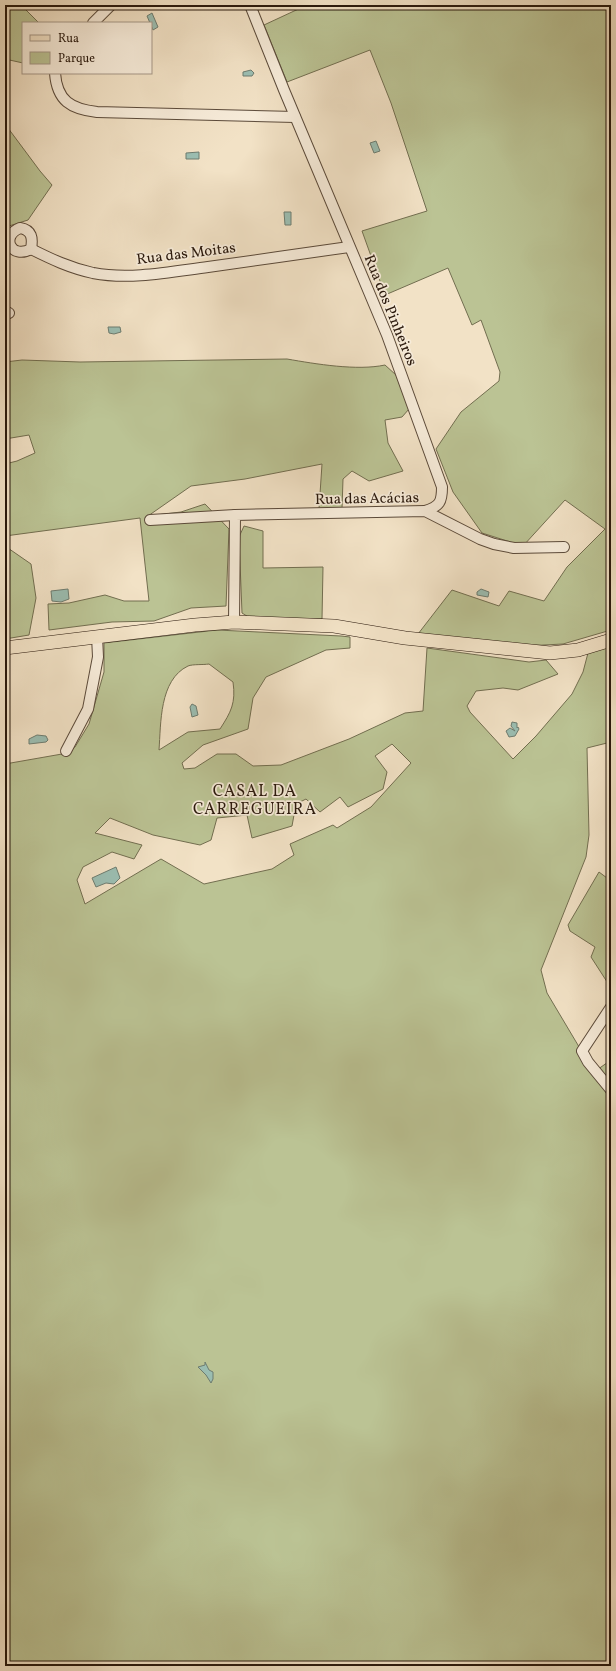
<svg xmlns="http://www.w3.org/2000/svg" width="616" height="1671" viewBox="0 0 616 1671" font-family="Vollkorn,serif">
  <style>
    .green { fill: #bbc394; stroke: #726e50; fill-rule: evenodd }
    .water { fill: #9bbeb2; stroke: #6d7c70 }
    .lines { fill: none; stroke-linecap: round; stroke-linejoin: round }
    .minor-casing { stroke: #5b4a3a; stroke-width: 12 }
    .major-casing { stroke: #29180c; stroke-width: 14 }
    .minor { stroke: #f7ecda; stroke-width: 10 }
    .major { stroke: #f2e2c6; stroke-width: 13 }
    .labels { text-anchor: middle; stroke-width: 3.5; stroke-linejoin: round; paint-order: stroke }
    .street-label { font-size: 15px; fill: #29180c; stroke: #f7ecda }
    .neighbourhood-label { font-size: 16px; letter-spacing: 1px; fill: #29180c; stroke: #f7ecda }
  </style>
  <rect width="100%" height="100%" fill="#f2e2c6"/>
  <filter id="stains"><feTurbulence type="fractalNoise" baseFrequency=".005" numOctaves="4"/><feColorMatrix values="0 0 0 0 .2 0 0 0 0 .09 0 0 0 0 .02 0 0 0 .5 -.17"/></filter>
  <radialGradient id="worn" r=".72"><stop offset=".6" stop-color="#630" stop-opacity="0"/><stop offset="1" stop-color="#630" stop-opacity=".3"/></radialGradient>
  <g class="green">
    <path d="M 5,5 L 21,5 L 39,23 L 23,23 L 23,63 L 5,59 Z"/>
    <path d="M 307,5 L 611,5 L 611,630 L 563,644 L 524,646 L 418,634 L 452,590 L 499,606 L 509,591 L 544,601 L 567,567 L 605,529 L 565,500 L 523,546 L 482,533 L 453,492 L 436,449 L 461,412 L 499,381 L 500,372 L 481,320 L 472,325 L 448,268 L 385,295 L 362,231 L 427,211 L 391,103 L 370,50 L 287,82 L 264,25 Z"/>
    <path d="M 5,124 L 40,171 L 52,185 L 28,220 L 9,226 L 5,221 Z"/>
    <path d="M 287,359 C 316,364 357,371 385,365 L 396,375 L 409,409 L 402,417 L 385,420 L 388,443 L 403,471 L 369,481 L 352,471 L 343,479 L 342,509 L 319,509 L 322,464 L 245,479 L 191,486 L 148,516 L 181,512 L 205,504 L 229,529 L 226,606 L 191,608 L 154,621 L 112,622 L 49,630 L 48,604 L 69,603 L 105,595 L 124,601 L 149,601 L 140,518 L 5,536 L 5,464 L 17,461 L 35,453 L 29,435 L 5,439 L 5,362 L 22,360 L 80,362 Z"/>
    <path d="M 244,526 L 263,531 L 263,568 L 323,567 L 322,619 L 250,618 L 242,613 L 239,537 Z"/>
    <path d="M 5,546 L 31,564 L 36,598 L 29,635 L 5,639 Z"/>
    <path d="M 217,630 L 341,636 L 350,637 L 350,648 L 326,650 L 266,677 L 253,698 L 248,729 L 203,745 L 182,763 L 184,769 L 195,768 L 217,754 L 236,754 L 253,766 L 281,765 L 349,739 L 405,713 L 423,711 L 427,648 L 529,662 L 546,660 L 558,674 L 518,690 L 503,688 L 476,691 L 467,706 L 470,712 L 513,759 L 536,736 L 572,694 L 583,672 L 588,653 L 611,645 L 611,742 L 587,748 L 589,835 L 586,857 L 541,970 L 547,993 L 594,1072 L 611,1060 L 611,1666 L 5,1666 L 5,764 L 62,754 L 75,747 L 89,724 L 104,672 L 104,643 ZM 209,664 L 233,682 C 236,703 231,712 220,729 L 188,732 L 159,750 C 161,724 159,680 188,666 C 193,664 203,665 209,664 ZM 392,744 L 411,763 L 371,807 L 337,828 L 333,825 L 290,844 L 294,855 L 272,869 L 204,884 L 161,859 L 85,904 L 77,880 L 83,867 L 112,852 L 134,859 L 142,845 L 95,833 L 110,818 L 153,835 L 200,845 L 211,840 L 217,818 L 247,815 L 252,838 L 292,826 L 296,804 L 306,799 L 320,812 L 340,797 L 348,807 L 383,789 L 387,772 L 375,756 Z"/>
    <path d="M 599,872 L 611,881 L 611,988 L 591,957 L 595,947 L 570,931 L 568,925 Z"/>
  </g>
  <g class="water">
    <path d="M 152,13 L 158,27 L 153,30 L 147,16 Z"/>
    <path d="M 251,70 L 254,73 L 252,76 L 243,76 L 243,72 Z"/>
    <path d="M 376,141 L 380,151 L 374,153 L 370,143 Z"/>
    <path d="M 199,152 L 199,159 L 186,159 L 186,153 Z"/>
    <path d="M 284,212 L 291,212 L 291,225 L 285,225 Z"/>
    <path d="M 108,327 L 120,327 L 121,332 L 114,334 L 109,333 Z"/>
    <path d="M 68,589 L 69,599 L 61,602 L 52,601 L 51,591 Z"/>
    <path d="M 481,589 L 489,592 L 488,597 L 477,595 L 477,592 Z"/>
    <path d="M 192,704 L 196,706 L 198,715 L 192,717 L 190,707 Z"/>
    <path d="M 512,722 L 517,723 L 517,728 L 518,727 L 519,729 L 515,736 L 509,737 L 506,731 L 510,728 L 515,731 L 511,726 Z"/>
    <path d="M 37,735 L 46,736 L 48,740 L 46,742 L 29,744 L 29,739 Z"/>
    <path d="M 116,867 L 120,878 L 114,884 L 106,883 L 96,887 L 92,878 Z"/>
    <path d="M 205,1362 L 209,1370 L 213,1372 L 213,1379 L 211,1383 L 206,1375 L 198,1367 L 205,1365 Z"/>
  </g>
  <g class="lines">
    <g class="minor-casing">
      <g id="minor">
        <path d="M 250,5 L 284,90 L 387,335 L 442,487 C 442,502 440,506 425,511"/>
        <path d="M 93,23 L 111,5"/>
        <path d="M 55,73 C 57,101 71,109 97,112 L 295,117"/>
        <path d="M 20,228 C 32,230 33,238 31,249 C 11,260 0,236 20,228 Z"/>
        <path d="M 31,249 C 51,259 70,268 93,273 C 130,280 170,272 208,267 C 255,260 302,254 349,247"/>
        <path d="M 5,311 L 9,313"/>
        <path d="M 150,520 L 235,515"/>
        <path d="M 234,622 L 235,515 L 425,511 L 480,539 L 494,544 L 514,548 L 564,547"/>
        <path d="M 66,751 L 88,709 L 98,657 L 97,636"/>
        <path d="M 611,1007 L 582,1051 L 588,1062 L 611,1090"/>
      </g>
    </g>
    <g class="major-casing">
      <path id="major" d="M 5,648 L 195,625 L 234,622 L 334,626 L 405,638 L 550,653 L 578,650 L 611,640"/>
    </g>
    <use href="#minor" class="minor"/>
    <use href="#major" class="major"/>
  </g>
  <g class="labels">
    <g class="street-label">
      <text transform="translate(186 253) rotate(-7)" y="5">Rua das Moitas</text>
      <text transform="translate(391 310) rotate(68)" y="5">Rua dos Pinheiros</text>
      <text transform="translate(367 498) rotate(-1)" y="5">Rua das Acácias</text>
    </g>
    <g class="neighbourhood-label">
      <text x="255" y="796">CASAL DA<tspan x="255" dy="18">CARREGUEIRA</tspan></text>
    </g>
  </g>
  <rect width="616" height="1671" fill="none" stroke="#f2e2c6" stroke-width="20"/>
  <rect x="6" y="6" width="604" height="1659" fill="none" stroke="#29180c" stroke-width="2"/>
  <rect x="10" y="10" width="596" height="1651" fill="none" stroke="#29180c"/>
  <rect x="22" y="22" width="130" height="52" fill="#f7ecda" stroke="#a59788"/>
  <rect x="30" y="35" width="20" height="6" fill="#f2e2c6" stroke="#a59788"/>
  <text x="58" y="42" font-size="12" fill="#29180c">Rua</text>
  <rect x="30" y="52" width="20" height="12" fill="#bbc394" stroke="#a59788"/>
  <text x="58" y="62" font-size="12" fill="#29180c">Parque</text>
  <rect width="100%" height="100%" filter="url(#stains)"/>
  <rect width="100%" height="100%" fill="url(#worn)"/>
</svg>
